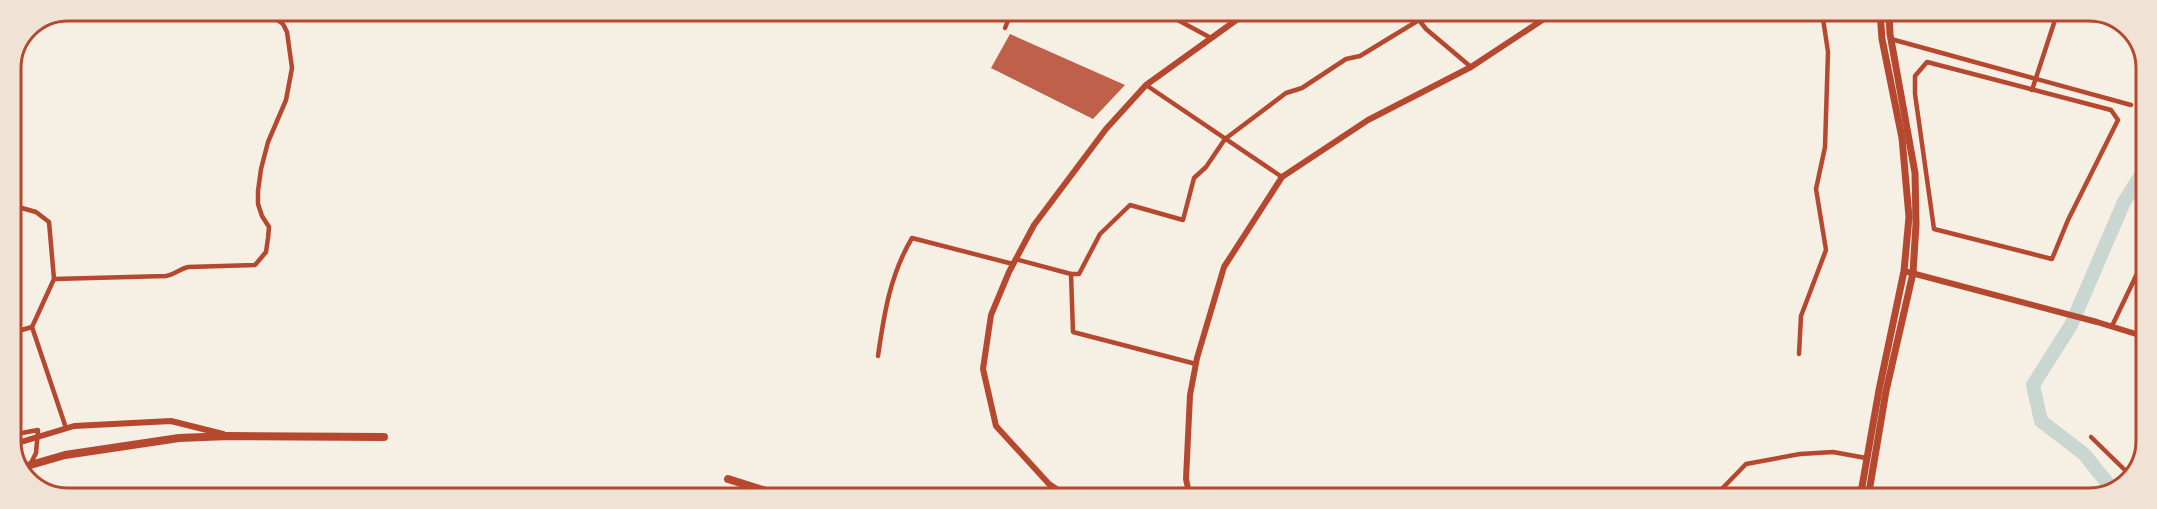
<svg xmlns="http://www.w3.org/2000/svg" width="2157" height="509" viewBox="0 0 2157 509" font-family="'Roboto Condensed',sans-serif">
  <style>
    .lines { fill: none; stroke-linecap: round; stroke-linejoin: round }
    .river { stroke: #c9d6d2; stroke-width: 14 }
    .building { fill: #bf614a }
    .minor { stroke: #b5482f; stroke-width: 4.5 }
    .tertiary { stroke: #b5482f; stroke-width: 6 }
    .secondary { stroke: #b5482f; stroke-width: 7 }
    .primary { stroke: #b5482f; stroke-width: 8 }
    .rim { fill: none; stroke: #b5482f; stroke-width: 3 }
  </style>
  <rect width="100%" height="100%" fill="#f6efe4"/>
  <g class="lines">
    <path class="river" d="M 2113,490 L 2084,454 L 2041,421 L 2033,385 L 2071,325 L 2124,202 L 2146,167"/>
  </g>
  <path class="building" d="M 1010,34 L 1125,85 L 1093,119 L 991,68 Z"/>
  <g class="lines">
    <g class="minor">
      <path d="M 1161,11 L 1211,38"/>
      <path d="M 1412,11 L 1426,29 L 1471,67"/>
      <path d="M 1005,28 L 1012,11"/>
      <path d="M 1891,39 L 2131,105"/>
      <path d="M 1927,62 L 2111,110 L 2118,120 L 2068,220 L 2052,259 L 1934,229 L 1915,94 L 1915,76 Z"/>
      <path d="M 1146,85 L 1282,177"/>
      <path d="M 2032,90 L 2054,23 L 2053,12"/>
      <path d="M 11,205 L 36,212 L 49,222 L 54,279 L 32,327 L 66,428"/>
      <path d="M 1015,259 L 1071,274 L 1073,332 L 1196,364"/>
      <path d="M 1071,274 L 1079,274 L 1100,234 L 1130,205 L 1183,220 L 1194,178 L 1206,167 L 1225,139 L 1286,93 L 1302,88 L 1346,59 L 1360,56 L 1419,20"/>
      <path d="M 54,279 L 166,276 C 175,274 180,269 188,267 L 255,265 L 266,252 L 268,238 L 269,227 L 262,216 L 258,204 L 258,191 L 261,169 L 268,142 L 286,100 L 292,68 L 287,32 L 283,24 L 270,15 L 257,11"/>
      <path d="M 2112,326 L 2146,255"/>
      <path d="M 11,333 L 32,327"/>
      <path d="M 1799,354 L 1801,316 L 1826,250 L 1816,189 L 1825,147 L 1828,52 L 1822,12"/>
      <path d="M 878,356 C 884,314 890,275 912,238 L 1013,264"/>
      <path d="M 11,435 L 38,430 L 36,453 L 24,477"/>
      <path d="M 2091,437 L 2131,476"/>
      <path d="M 1713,498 L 1746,464 L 1800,454 L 1833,452 L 1866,458"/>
    </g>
    <g class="tertiary">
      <path d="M 1904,271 L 2097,322 L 2136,334 L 2146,342"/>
      <path d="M 11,445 L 74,426 L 171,421 L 223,434"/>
      <path d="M 1070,498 L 1049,484 L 996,426 L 983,369 L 991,315 L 1009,272 L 1034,225 L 1106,129 L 1146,85 L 1249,11"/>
      <path d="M 1190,498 L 1186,479 L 1190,395 L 1197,358 L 1224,267 L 1282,177 L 1368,120 L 1471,67 L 1556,11"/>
    </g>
    <g class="secondary">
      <path d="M 1860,498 L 1879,390 L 1904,271 L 1909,217 L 1902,138 L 1882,39 L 1880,12"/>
      <path d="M 1868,498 L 1886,391 L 1913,273 L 1916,224 L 1915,173 L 1890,34 L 1889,12"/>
    </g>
    <g class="primary">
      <path d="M 20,468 L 65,455 L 179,438 L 229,436 L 384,437"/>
      <path d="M 728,479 L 788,498"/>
    </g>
  </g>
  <path d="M0 0H2157V509H0ZM68 21H2089A47 47 0 0 1 2136 68V441A47 47 0 0 1 2089 488H68A47 47 0 0 1 21 441V68A47 47 0 0 1 68 21Z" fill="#f1e2d6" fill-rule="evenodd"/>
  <path class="rim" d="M68 21H2089A47 47 0 0 1 2136 68V441A47 47 0 0 1 2089 488H68A47 47 0 0 1 21 441V68A47 47 0 0 1 68 21Z"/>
</svg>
